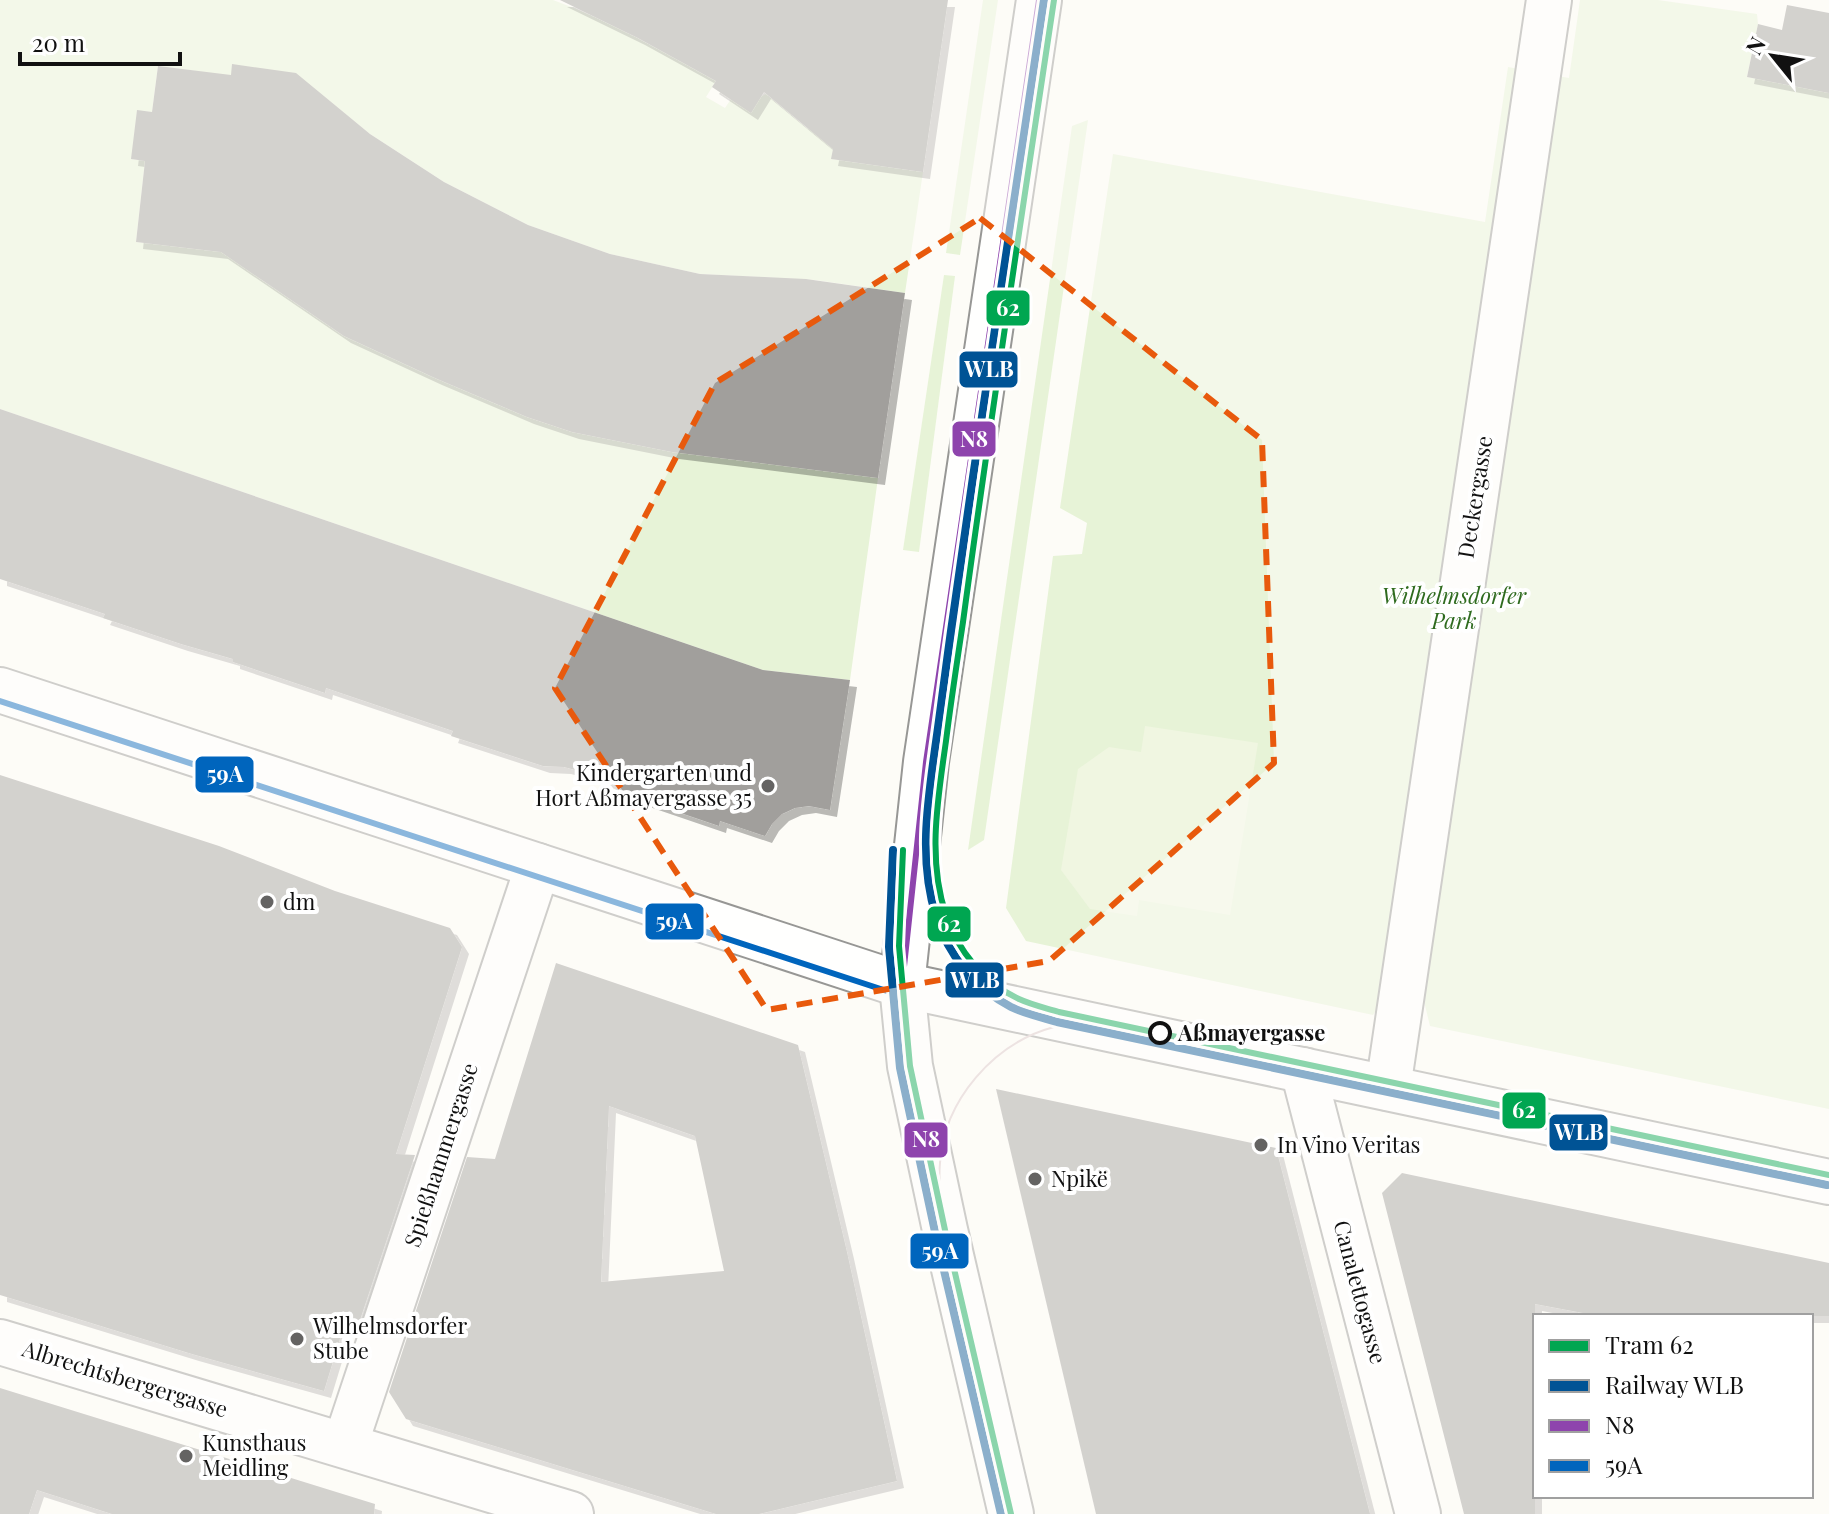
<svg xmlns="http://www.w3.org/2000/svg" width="1829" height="1514" viewBox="0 0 1829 1514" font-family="'Playfair Display',serif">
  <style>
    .green { fill: #e7f3d7 }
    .pitch { fill: #f0f6e1 }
    .building { fill: #a19f9c; fill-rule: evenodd; filter: url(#shadow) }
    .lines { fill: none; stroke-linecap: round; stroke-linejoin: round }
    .minor-casing { stroke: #979795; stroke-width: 48 }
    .minor { stroke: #fffffe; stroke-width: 44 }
    .tram { stroke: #d9c6c7; stroke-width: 2 }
    .bus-1-casing { stroke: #fff; stroke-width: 12 }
    .bus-2-casing { stroke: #fff; stroke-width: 12 }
    .bus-1 { stroke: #8e44ad; stroke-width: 6 }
    .bus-2 { stroke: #0065bd; stroke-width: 6 }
    .rail-1-casing { stroke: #fff; stroke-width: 14 }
    .rail-1 { stroke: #005395; stroke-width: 8 }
    .tram-1-casing { stroke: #fff; stroke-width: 12 }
    .tram-1 { stroke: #00a651; stroke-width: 6 }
    .marked { fill: none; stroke: #e8590c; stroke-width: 6; stroke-dasharray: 16 10; stroke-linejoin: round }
    .poi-dot { fill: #646362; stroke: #fff; stroke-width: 3 }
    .stop-dot { fill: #fff; stroke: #111; stroke-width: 4 }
    .labels { text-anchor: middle; stroke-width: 8; stroke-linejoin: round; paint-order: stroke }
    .street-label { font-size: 22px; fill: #111; stroke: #fff }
    .park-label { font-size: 22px; font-style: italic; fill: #2f6b1f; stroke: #fff }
    .poi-label { font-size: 22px; fill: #111; stroke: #fff; text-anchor: start }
    .stop-label { font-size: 22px; font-weight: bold; fill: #111; stroke: #fff; text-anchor: start }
    .line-badge { stroke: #fff; stroke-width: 3 }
    .badge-label { font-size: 22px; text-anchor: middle; font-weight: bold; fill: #fff }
  </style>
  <defs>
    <filter id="shadow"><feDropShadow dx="7" dy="7" stdDeviation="0" flood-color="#0004"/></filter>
  </defs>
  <rect width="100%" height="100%" fill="#fdfcf7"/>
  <g class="green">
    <path d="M 0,0 L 553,0 C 611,21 663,52 716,81 L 706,97 L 725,108 L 731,99 L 760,97 L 766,94 L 808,129 L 835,133 L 832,159 L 923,172 L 905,293 L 815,280 L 700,274 L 610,254 L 528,225 L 444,182 L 370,134 L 312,87 L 158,66 L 152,112 L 137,111 L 132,159 L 145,161 L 136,242 L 248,255 L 259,278 L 344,336 L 435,378 L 527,417 L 572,432 L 672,452 L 878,478 L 850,680 L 763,670 L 0,409 Z"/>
    <path d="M 983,0 L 998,0 L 960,255 L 946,253 Z"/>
    <path d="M 1580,0 L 1658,0 L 1757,14 L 1758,24 L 1747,77 L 1829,93 L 1829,1109 L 1430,1026 L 1421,989 L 1395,983 L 1373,1015 L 1026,941 L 1006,908 L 1053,556 L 1082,554 L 1087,523 L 1060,508 L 1113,154 L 1485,222 L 1508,67 L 1569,78 Z"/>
    <path d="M 1088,120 L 984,840 L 968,850 L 1072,126 Z"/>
    <path d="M 944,275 L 955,276 L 919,552 L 903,550 Z"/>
  </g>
  <path class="pitch" d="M 1145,726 L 1258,743 L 1230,915 L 1139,900 L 1137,916 L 1090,909 L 1061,870 L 1078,769 L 1109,747 L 1141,752 Z"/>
  <g class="building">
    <path d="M 560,0 L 948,0 L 923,172 L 831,159 L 833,149 L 764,92 L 751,113 L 712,87 L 716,81 L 638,38 Z"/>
    <path d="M 1787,5 L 1829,13 L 1829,93 L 1747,77 L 1758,24 L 1782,30 Z"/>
    <path d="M 232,64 L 296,73 L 370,134 L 444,182 L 528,225 L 610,254 L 700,274 L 806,279 L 905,293 L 878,478 L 672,452 L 572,432 L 527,417 L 435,378 L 344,336 L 221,252 L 136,242 L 145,161 L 131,159 L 137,110 L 152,112 L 158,66 L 231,75 Z"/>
    <path d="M 0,409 L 763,670 L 850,680 L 830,810 L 809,806 L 795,808 L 782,814 L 772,824 L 765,836 L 720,821 L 719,826 L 628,795 L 610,783 L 587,773 L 564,767 L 543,766 L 451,736 L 453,731 L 326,688 L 325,693 L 233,662 L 233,659 L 181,644 L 103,618 L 105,614 L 0,579 Z"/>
    <path d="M 0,775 L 219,846 L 335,891 L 450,928 L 462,947 L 396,1154 L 415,1155 L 354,1338 L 345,1322 L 324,1391 L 192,1354 L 0,1295 Z"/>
    <path d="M 556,963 L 798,1045 L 847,1252 L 897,1481 L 759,1514 L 716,1514 L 406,1419 L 389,1392 L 467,1157 L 495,1159 ZM 609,1106 L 695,1136 L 724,1271 L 601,1282 Z"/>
    <path d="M 996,1089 L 1276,1148 L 1370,1514 L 1096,1514 Z"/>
    <path d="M 1402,1173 L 1829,1263 L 1829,1316 L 1599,1316 L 1535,1304 L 1535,1514 L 1464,1514 L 1382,1193 Z"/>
    <path d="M 0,1388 L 375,1504 L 374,1514 L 112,1514 L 37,1490 L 29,1514 L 0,1514 Z"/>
  </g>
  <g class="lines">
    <g class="minor-casing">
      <g id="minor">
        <path d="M 0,690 L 902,985 L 1829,1182"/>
        <path d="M 1303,1070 L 1418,1514"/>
        <path d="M 1388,1088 L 1549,0"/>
        <path d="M 0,1342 L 571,1514"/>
        <path d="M 345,1445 L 538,866"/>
        <path d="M 1011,1514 L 945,1230 L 910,1066 L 902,985 L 926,762 L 1039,0"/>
      </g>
    </g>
    <use href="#minor" class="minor"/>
    <path class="tram" d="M 945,1230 C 942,1208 938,1185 940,1163 C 944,1100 994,1043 1054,1027 C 1081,1019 1112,1025 1139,1029"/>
    <g class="bus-1-casing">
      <path id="bus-1" d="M 1011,1514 L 945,1230 L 910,1066 L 902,985 L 926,762 L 1039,0"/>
    </g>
    <g class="bus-2-casing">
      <g id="bus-2">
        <path d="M 0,701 L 899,995"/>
        <path d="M 892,986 L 900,1068 L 935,1232 L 1001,1514"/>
      </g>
    </g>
    <use href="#bus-1" class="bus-1"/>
    <use href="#bus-2" class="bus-2"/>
    <g class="rail-1-casing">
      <g id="rail-1">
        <path d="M 1044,0 C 1013,205 982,411 953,617 C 947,658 942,700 936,742 C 928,800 918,859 936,916 C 948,955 975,988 1011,1007 C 1025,1014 1042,1017 1057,1022 L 1827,1185"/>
        <path d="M 893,850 L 889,947 L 900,1068 L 935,1232 L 1001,1514"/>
      </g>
    </g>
    <use href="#rail-1" class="rail-1"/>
    <g class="tram-1-casing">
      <g id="tram-1">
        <path d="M 1054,0 C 1023,207 991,414 963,622 C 957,662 951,701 946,741 C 938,798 927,859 946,915 C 958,951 984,983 1019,999 C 1032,1005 1046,1008 1059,1012 L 1829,1175"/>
        <path d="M 903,850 L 899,946 L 910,1066 L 945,1230 L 1011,1514"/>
      </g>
    </g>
    <use href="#tram-1" class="tram-1"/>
  </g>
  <path d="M0 0H1829V1514H0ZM 980,218 L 1262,440 L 1274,763 L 1049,961 L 767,1010 L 555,688 L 715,383 Z" fill="#fdfcf7" fill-opacity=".55" fill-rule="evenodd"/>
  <path class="marked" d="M 980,218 L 1262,440 L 1274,763 L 1049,961 L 767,1010 L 555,688 L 715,383 Z"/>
  <g class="poi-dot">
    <circle cx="768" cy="786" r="8"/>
    <circle cx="267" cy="902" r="8"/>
    <circle cx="1261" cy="1145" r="8"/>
    <circle cx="1035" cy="1179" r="8"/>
    <circle cx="297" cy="1339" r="8"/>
    <circle cx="186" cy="1456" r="8"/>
  </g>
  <circle class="stop-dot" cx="1160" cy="1033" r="10"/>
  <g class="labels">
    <g class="street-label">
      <text transform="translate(1475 497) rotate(-81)" y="8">Deckergasse</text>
      <text transform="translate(441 1155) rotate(-72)" y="8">Spießhammergasse</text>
      <text transform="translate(1360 1292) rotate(75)" y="8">Canalettogasse</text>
      <text transform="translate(125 1379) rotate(17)" y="8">Albrechtsbergergasse</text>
    </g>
    <g class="park-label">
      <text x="1454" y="604">Wilhelmsdorfer<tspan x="1454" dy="25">Park</tspan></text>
    </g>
    <g class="poi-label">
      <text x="752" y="781" text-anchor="end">Kindergarten und<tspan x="752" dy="25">Hort Aßmayergasse 35</tspan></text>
      <text x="283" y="910">dm</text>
      <text x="1277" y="1153">In Vino Veritas</text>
      <text x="1051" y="1187">Npikë</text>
      <text x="313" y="1334">Wilhelmsdorfer<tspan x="313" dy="25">Stube</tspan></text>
      <text x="202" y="1451">Kunsthaus<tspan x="202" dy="25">Meidling</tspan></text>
    </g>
    <g class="stop-label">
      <text x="1178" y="1041">Aßmayergasse</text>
    </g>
  </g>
  <g class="line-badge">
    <rect x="985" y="289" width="46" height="38" rx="8" fill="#00a651"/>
    <rect x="958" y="350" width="61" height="39" rx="8" fill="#005395"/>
    <rect x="951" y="420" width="46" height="38" rx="8" fill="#8e44ad"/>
    <rect x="194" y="755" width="61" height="39" rx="8" fill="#0065bd"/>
    <rect x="644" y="902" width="61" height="39" rx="8" fill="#0065bd"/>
    <rect x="926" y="905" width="46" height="38" rx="8" fill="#00a651"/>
    <rect x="944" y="961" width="61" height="38" rx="8" fill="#005395"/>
    <rect x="1501" y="1091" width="46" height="39" rx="8" fill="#00a651"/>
    <rect x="1548" y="1113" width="61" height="39" rx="8" fill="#005395"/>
    <rect x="903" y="1121" width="46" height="38" rx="8" fill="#8e44ad"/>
    <rect x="909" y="1232" width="61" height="38" rx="8" fill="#0065bd"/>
  </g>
  <g class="badge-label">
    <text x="1008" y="316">62</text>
    <text x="989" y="377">WLB</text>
    <text x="974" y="447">N8</text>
    <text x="225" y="782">59A</text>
    <text x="674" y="929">59A</text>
    <text x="949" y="932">62</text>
    <text x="975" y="988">WLB</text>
    <text x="1524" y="1118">62</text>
    <text x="1579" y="1140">WLB</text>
    <text x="926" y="1147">N8</text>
    <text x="940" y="1259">59A</text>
  </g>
  <rect x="1533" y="1314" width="280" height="184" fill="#ffffff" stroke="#a0a0a0" stroke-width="2"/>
  <rect x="1549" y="1340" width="40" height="12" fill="#00a651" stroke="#a0a0a0" stroke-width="2"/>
  <text x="1605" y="1354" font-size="24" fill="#111111">Tram 62</text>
  <rect x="1549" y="1380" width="40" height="12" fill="#005395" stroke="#a0a0a0" stroke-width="2"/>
  <text x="1605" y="1394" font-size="24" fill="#111111">Railway WLB</text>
  <rect x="1549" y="1420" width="40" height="12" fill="#8e44ad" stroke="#a0a0a0" stroke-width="2"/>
  <text x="1605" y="1434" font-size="24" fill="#111111">N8</text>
  <rect x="1549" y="1460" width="40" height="12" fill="#0065bd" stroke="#a0a0a0" stroke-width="2"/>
  <text x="1605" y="1474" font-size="24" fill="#111111">59A</text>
  <g transform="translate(1773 56) rotate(300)" stroke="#ffffff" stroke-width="6" paint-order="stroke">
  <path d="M0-6L14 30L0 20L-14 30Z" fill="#111111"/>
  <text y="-12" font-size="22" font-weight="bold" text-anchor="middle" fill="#111111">N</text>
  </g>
  <path d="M20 52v12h160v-12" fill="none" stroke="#111111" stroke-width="4"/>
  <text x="32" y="52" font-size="24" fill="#111111" stroke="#ffffff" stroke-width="6" paint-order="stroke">20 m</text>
</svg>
